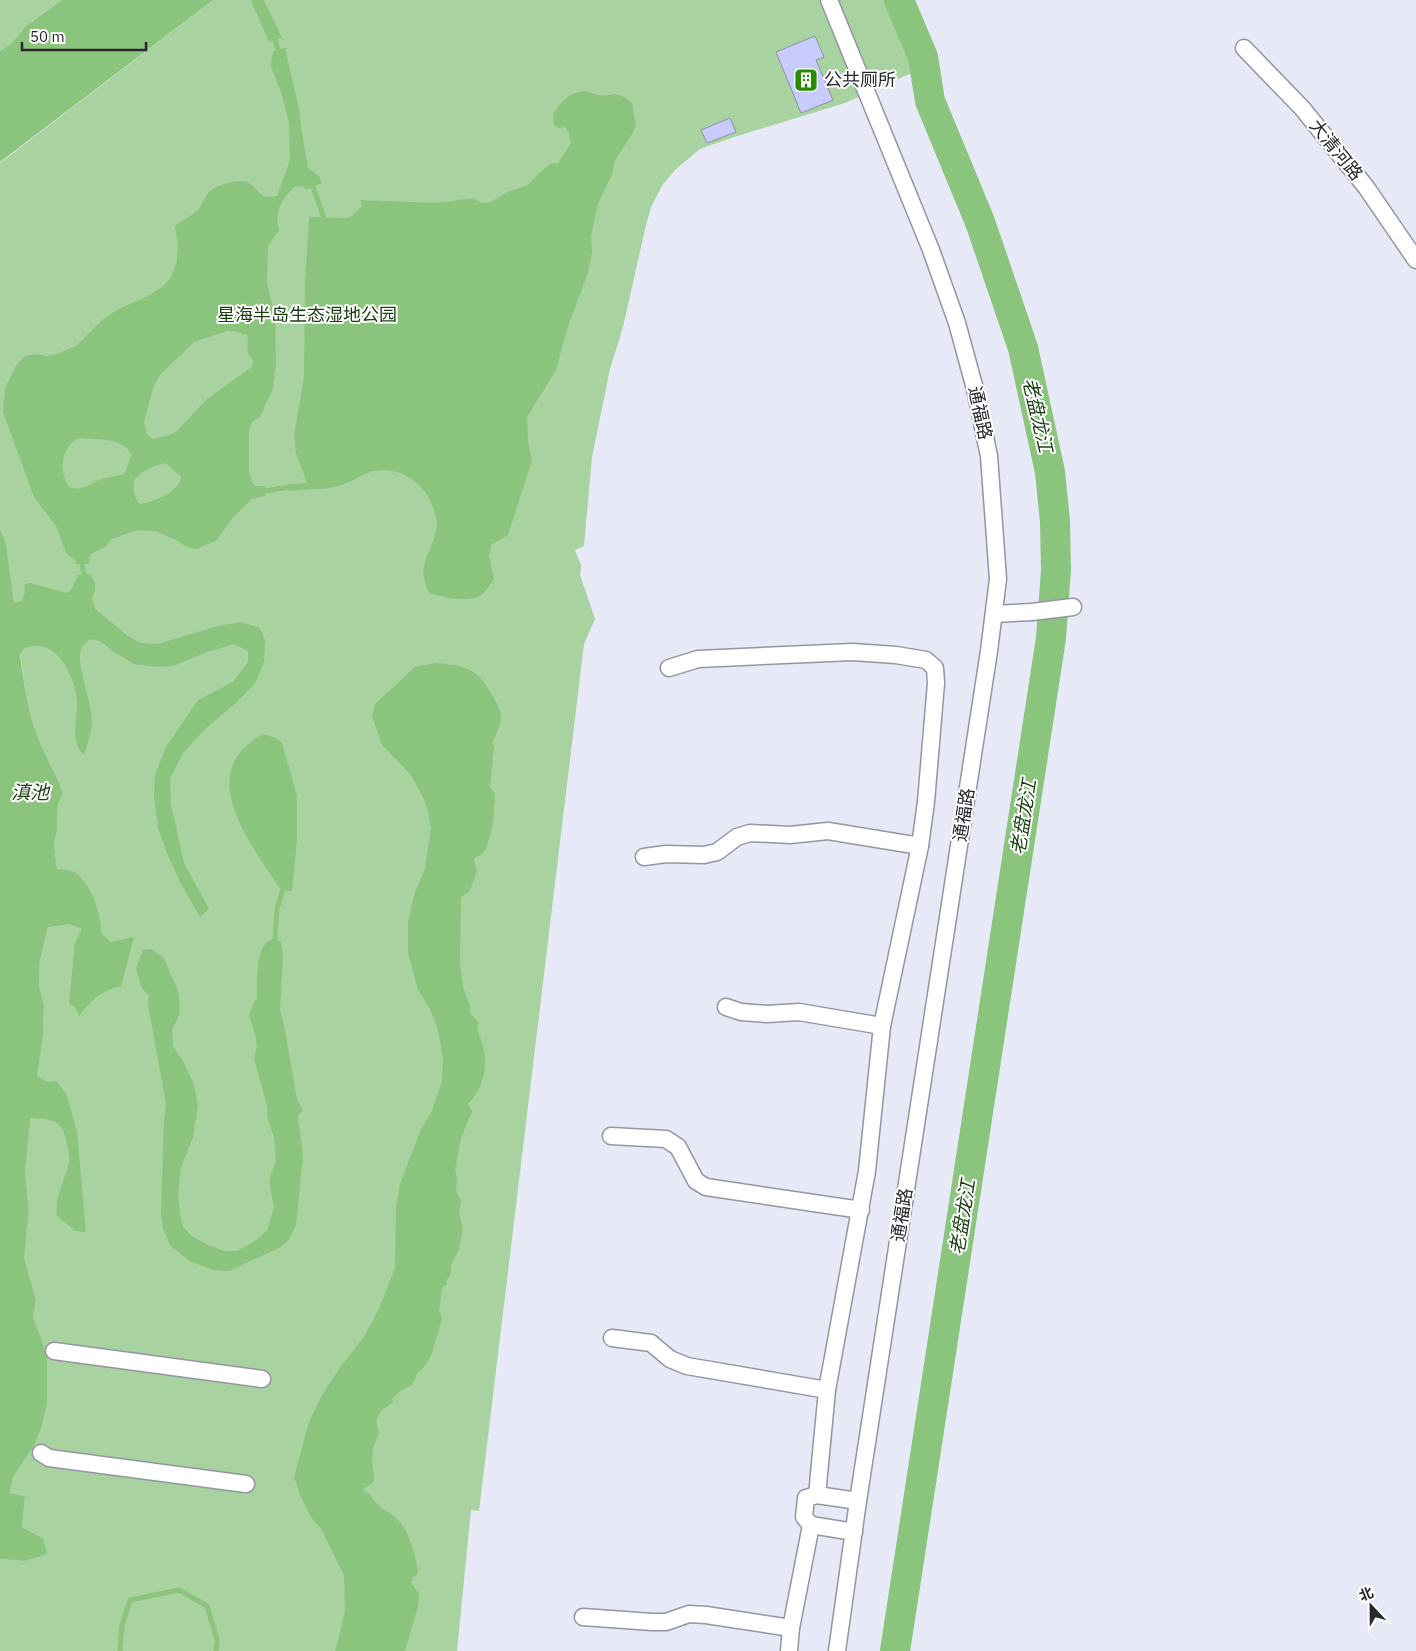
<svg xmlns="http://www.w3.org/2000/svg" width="1416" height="1651" viewBox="0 0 1416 1651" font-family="'IBM Plex Sans','Noto Sans SC',sans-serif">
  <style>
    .green { fill: #a8d29f }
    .water { fill: #8ac47d; fill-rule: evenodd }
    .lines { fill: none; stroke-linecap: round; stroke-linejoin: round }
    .stream { stroke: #8ac47d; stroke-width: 5 }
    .river { stroke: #8ac47d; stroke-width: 30 }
    .building { fill: #c8ccfd; stroke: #90919e }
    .street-casing { stroke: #9495a2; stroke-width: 19 }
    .street { stroke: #fff; stroke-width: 16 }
    .labels { text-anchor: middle; stroke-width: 4; stroke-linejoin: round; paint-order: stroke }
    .poi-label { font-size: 18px; fill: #27282d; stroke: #fff; text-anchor: start }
    .street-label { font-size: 18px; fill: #27282d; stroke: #fff }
    .park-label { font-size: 18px; fill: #173d0d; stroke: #fff }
    .water-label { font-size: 19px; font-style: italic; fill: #183f0f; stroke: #fff }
  </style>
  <rect width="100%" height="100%" fill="#e7e9f7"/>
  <g class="green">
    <path d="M 0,0 L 62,0 L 26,26 L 12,43 L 0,51 Z"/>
    <path d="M 213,0 L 899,0 L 923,57 L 925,67 L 845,103 L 734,137 L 700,149 L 676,169 L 663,184 L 651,207 L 645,229 L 623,327 L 610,369 L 592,457 L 584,546 L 575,550 L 581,565 L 580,575 L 595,619 L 584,644 L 479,1511 L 471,1510 L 457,1651 L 0,1651 L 0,1559 L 24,1561 L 43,1538 L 22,1527 L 25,1496 L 10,1493 L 13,1477 L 34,1446 L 42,1426 L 47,1405 L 42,1340 L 33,1317 L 36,1300 L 23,1258 L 29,1209 L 25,1173 L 29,1118 L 43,1035 L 44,1005 L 39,985 L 40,961 L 48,927 L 57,869 L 54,844 L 57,831 L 58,804 L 63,793 L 58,780 L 41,745 L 32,721 L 25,689 L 6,543 L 0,529 L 0,163 Z"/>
  </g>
  <g class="water">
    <path d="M 62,0 L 213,0 L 0,162 L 0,51 L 12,43 L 26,26 Z"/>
    <path d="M 251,0 L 264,0 L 282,38 L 269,42 Z"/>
    <path d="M 285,48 L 299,109 L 301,127 L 308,168 L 319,176 L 322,183 L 305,190 L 303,186 L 294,187 C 281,200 274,212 279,230 L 268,246 L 267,283 L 275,316 L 276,364 L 273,388 L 260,417 L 252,422 L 249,430 L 249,472 L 252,483 L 256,486 L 265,486 L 265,496 L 252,499 L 233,517 L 217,540 L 196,549 L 189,548 L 176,540 L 155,531 L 137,530 L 112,539 L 105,547 L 91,554 L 89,558 L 89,564 L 76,564 L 75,560 L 66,553 L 56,526 L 34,497 L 3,412 L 5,388 L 17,364 L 25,356 L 36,354 L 47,356 L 57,354 L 76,346 L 101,321 L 119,309 L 150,295 L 163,286 L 171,278 L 177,260 L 178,243 L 175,227 C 181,220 190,217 197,211 C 203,205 204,196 210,191 C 216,185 239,179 247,182 C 260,188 257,200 277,196 L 290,160 L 289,123 L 282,95 L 271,66 L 273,51 ZM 227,331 L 234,331 L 247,335 C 250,346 243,349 253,360 L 252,367 L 207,399 L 176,432 L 170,435 L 152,439 L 147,434 L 144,422 L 153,388 L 159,376 L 194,342 ZM 81,438 C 100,440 120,437 132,454 L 125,473 C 118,477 112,476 105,478 C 92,481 83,494 68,486 C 66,481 63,475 63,471 C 61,458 68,440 81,438 ZM 166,463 L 181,477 C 180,492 153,502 140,504 C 133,497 133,490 134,480 C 142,471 154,465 166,463 Z"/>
    <path d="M 586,91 L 602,96 L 615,94 L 624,97 L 632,103 L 636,125 L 632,134 L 614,162 L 613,172 L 598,203 L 591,236 L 592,252 L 588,273 L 567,329 L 556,370 L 527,417 L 528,441 L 532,461 L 527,476 L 508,535 L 491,545 L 489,557 L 494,579 C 489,586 485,594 477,597 C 464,602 442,597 429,593 C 416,565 430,556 436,531 C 439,520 433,507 429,498 C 419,479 395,466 374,471 C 361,474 351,483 338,486 C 323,490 305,489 289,491 L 289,484 L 307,483 L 296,453 L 294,436 L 304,377 L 305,283 L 309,217 L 347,218 L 353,215 L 362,206 L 360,200 L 438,203 L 473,198 L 482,203 L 491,202 L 508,192 L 528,185 L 539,173 L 550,164 L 558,163 L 571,143 L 569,134 L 565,127 L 559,128 L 554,125 L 553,114 C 564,99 567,93 586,91 Z"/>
    <path d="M 0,529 L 6,543 L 14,603 L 22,601 L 25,591 L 24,585 L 30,583 L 67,593 L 71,590 L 78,575 L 90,574 L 95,583 L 95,590 L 92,598 L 95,609 L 128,636 L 141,643 L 158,644 L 214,627 L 240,622 L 260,628 L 265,640 L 264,661 L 256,682 L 237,702 L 205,729 L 183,753 L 170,778 L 171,805 L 184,863 L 209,909 L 200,917 L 181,884 L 167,853 L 158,828 L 154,797 L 155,775 L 166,747 L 198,700 L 233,682 L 248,662 L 248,651 L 234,644 L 207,652 L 173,666 L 157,667 L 134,664 L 114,652 L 100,641 L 90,639 C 88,641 83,644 82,647 C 74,662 92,701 92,720 C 92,732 87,744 84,755 C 69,741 78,718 77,700 C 75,680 62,648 39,646 C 34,645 29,647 24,648 L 20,655 L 25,689 L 32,721 L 41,745 L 58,780 L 63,793 L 58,804 L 57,831 L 54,844 L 57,869 C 61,869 65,869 69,870 C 89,875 102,915 101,933 L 111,942 L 134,937 L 121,986 C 100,991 92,1000 79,1016 L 75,1007 L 69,1003 L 75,943 L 82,929 L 70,924 L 48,927 L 40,961 L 39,985 L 44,1005 L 43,1035 L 37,1076 L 47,1082 L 56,1081 L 66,1093 L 77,1132 L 86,1232 L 76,1231 L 57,1216 C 54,1198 65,1180 69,1163 C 70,1155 68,1147 66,1139 C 61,1118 48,1119 30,1118 L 25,1173 L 29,1209 L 24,1258 L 36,1300 L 33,1317 L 42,1340 L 47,1360 L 47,1405 L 42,1426 L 34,1446 L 13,1477 L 10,1493 L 25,1496 L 22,1527 L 43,1538 L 47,1554 L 24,1561 L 0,1559 Z"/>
    <path d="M 435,663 C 464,665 478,668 492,695 C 496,702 501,709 501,717 C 501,725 495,736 492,743 L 494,747 L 490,787 L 495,794 L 493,824 L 489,839 L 485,851 L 474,859 L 477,871 L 474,880 L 469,892 L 461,897 L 460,963 L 463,987 L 470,1006 L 470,1013 L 479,1023 L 477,1028 C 480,1037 485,1049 485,1059 C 486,1075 479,1094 468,1104 L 472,1112 L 461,1138 L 455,1170 L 457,1178 L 456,1190 L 461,1201 L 459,1214 L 463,1228 L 459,1249 L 451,1265 L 451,1274 L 446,1281 L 447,1285 L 442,1287 L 439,1311 L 442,1318 L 431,1356 L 426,1364 L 417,1374 L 412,1385 L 402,1390 L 392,1399 L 393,1402 L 381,1411 L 376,1421 L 379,1433 L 373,1448 L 372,1458 L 374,1480 L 372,1484 L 363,1489 L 365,1492 L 370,1494 C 378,1509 385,1508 396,1518 C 410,1532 416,1555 418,1574 L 413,1577 L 411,1582 L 419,1594 L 418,1606 L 405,1651 L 335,1651 L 340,1633 L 345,1610 L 344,1576 L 322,1530 L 313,1520 L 301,1498 L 294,1477 L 309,1422 L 321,1397 L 341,1366 L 364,1337 L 379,1309 L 395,1268 L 396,1208 L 400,1184 L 421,1129 L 432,1111 L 442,1081 L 443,1057 L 438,1031 L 431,1011 L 418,990 L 408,953 L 408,922 L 414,895 L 425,869 L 431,828 L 427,806 L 419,789 L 410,774 L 382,745 L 372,716 L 375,704 L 415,667 Z"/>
    <path d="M 263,734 L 276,738 L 282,743 L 297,796 L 297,839 L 292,891 L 282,892 C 253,846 191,773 263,734 Z"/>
    <path d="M 275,938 L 281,942 L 283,955 L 280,1010 L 284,1025 L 297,1100 L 303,1110 L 298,1116 L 303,1156 L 296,1225 L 289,1240 L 279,1248 L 229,1271 L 214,1270 L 189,1261 L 170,1245 L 163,1228 L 161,1213 L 164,1120 L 166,1104 L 148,1004 L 149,995 L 142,989 L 136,968 L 143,950 L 151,949 L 164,958 L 178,991 L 180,1007 L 179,1015 L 172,1030 L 173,1046 L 183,1061 L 194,1085 L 198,1105 L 193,1137 L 181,1167 L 178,1195 L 180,1214 L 183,1227 L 192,1236 L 208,1245 L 224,1251 L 237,1251 L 252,1243 L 267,1231 L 274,1207 L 269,1180 L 276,1161 L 274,1137 L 268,1120 L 267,1105 L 254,1059 L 257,1046 L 256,1038 L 249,1015 L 255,1000 L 257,1000 C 257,985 256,956 265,944 C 267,941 271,940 275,938 Z"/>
  </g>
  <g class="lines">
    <g class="stream">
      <path d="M 275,40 L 278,50"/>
      <path d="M 313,187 L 324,218"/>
      <path d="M 265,491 L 289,487"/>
      <path d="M 82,564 L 84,574"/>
      <path d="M 275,938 L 277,909 L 282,892"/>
      <path d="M 120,1651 L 122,1625 L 130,1600 L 179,1590 L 207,1606 L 217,1640 L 216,1651"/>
    </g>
    <path class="river" d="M 895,1651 L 1051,638 L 1056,570 L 1055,521 L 1050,472 L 1023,348 L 980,222 L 930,101 L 923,57 L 899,0"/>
  </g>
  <g class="building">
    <path d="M 815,36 L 824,57 L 816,60 L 833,100 L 801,113 L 776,52 Z"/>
    <path d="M 730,118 L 736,132 L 707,143 L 701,130 Z"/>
  </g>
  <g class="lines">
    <g class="street-casing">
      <g id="street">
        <path d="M 829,0 L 931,250 L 957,323 L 975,389 L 989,456 L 998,579 L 989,651 L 858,1501 L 837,1651"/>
        <path d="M 1244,48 L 1302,108 L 1366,187 L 1416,260"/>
        <path d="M 994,614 L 1032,612 L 1073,607"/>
        <path d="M 669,668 L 698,659 L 852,652 L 896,655 L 926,660 L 935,668 L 936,683 L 926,802 L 920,846 L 882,1026 L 867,1171 L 827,1390 L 817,1495 L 806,1498 L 804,1517 L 811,1525 L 791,1628 L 789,1651"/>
        <path d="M 644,857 L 666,854 L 704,855 L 717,852 L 737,837 L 750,833 L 790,835 L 828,831 L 920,846"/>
        <path d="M 726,1007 L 741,1012 L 767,1014 L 799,1012 L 882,1026"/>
        <path d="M 611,1136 L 666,1139 L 678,1147 L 696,1181 L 706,1187 L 861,1210"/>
        <path d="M 612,1338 L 651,1343 L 670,1359 L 687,1366 L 827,1390"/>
        <path d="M 54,1351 L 262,1379"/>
        <path d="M 41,1453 L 49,1458 L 246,1484"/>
        <path d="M 817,1495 L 858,1501"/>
        <path d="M 811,1525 L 854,1532"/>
        <path d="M 583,1617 L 652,1622 L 666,1622 L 689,1614 L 706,1615 L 791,1628"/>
      </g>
    </g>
    <use href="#street" class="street"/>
  </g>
  <defs>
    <g id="building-square" transform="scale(1.25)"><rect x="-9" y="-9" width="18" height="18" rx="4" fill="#298c00" stroke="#fff"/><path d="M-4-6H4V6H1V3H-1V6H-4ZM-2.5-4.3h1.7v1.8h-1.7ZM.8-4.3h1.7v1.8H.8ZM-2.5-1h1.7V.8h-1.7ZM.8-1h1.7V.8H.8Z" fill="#fff"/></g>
  </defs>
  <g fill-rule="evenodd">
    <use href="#building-square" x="806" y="80"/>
  </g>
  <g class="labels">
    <g class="poi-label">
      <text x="824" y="86">公共厕所</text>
    </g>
    <g class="street-label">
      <text transform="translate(1336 150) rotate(51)" y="6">大清河路</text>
      <text transform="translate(980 413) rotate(78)" y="6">通福路</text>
      <text transform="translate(964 815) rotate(-81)" y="6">通福路</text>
      <text transform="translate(902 1215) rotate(-81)" y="6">通福路</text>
    </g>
    <g class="park-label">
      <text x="307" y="321">星海半岛生态湿地公园</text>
    </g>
    <g class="water-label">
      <text transform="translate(1038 415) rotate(77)" y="7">老盘龙江</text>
      <text x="30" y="799">滇池</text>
      <text transform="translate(1023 817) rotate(-81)" y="7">老盘龙江</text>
      <text transform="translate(962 1217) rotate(-81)" y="7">老盘龙江</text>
    </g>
  </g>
  <g transform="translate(1371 1606) rotate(338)" stroke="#ffffff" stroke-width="4" paint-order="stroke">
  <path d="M0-4L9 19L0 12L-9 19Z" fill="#27282d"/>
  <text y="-8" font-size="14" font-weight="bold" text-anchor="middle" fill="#27282d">北</text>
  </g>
  <path d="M22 42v8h124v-8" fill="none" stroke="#27282d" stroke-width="2.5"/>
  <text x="30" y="42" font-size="15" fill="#27282d" stroke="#ffffff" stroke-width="4" paint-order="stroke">50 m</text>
</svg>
